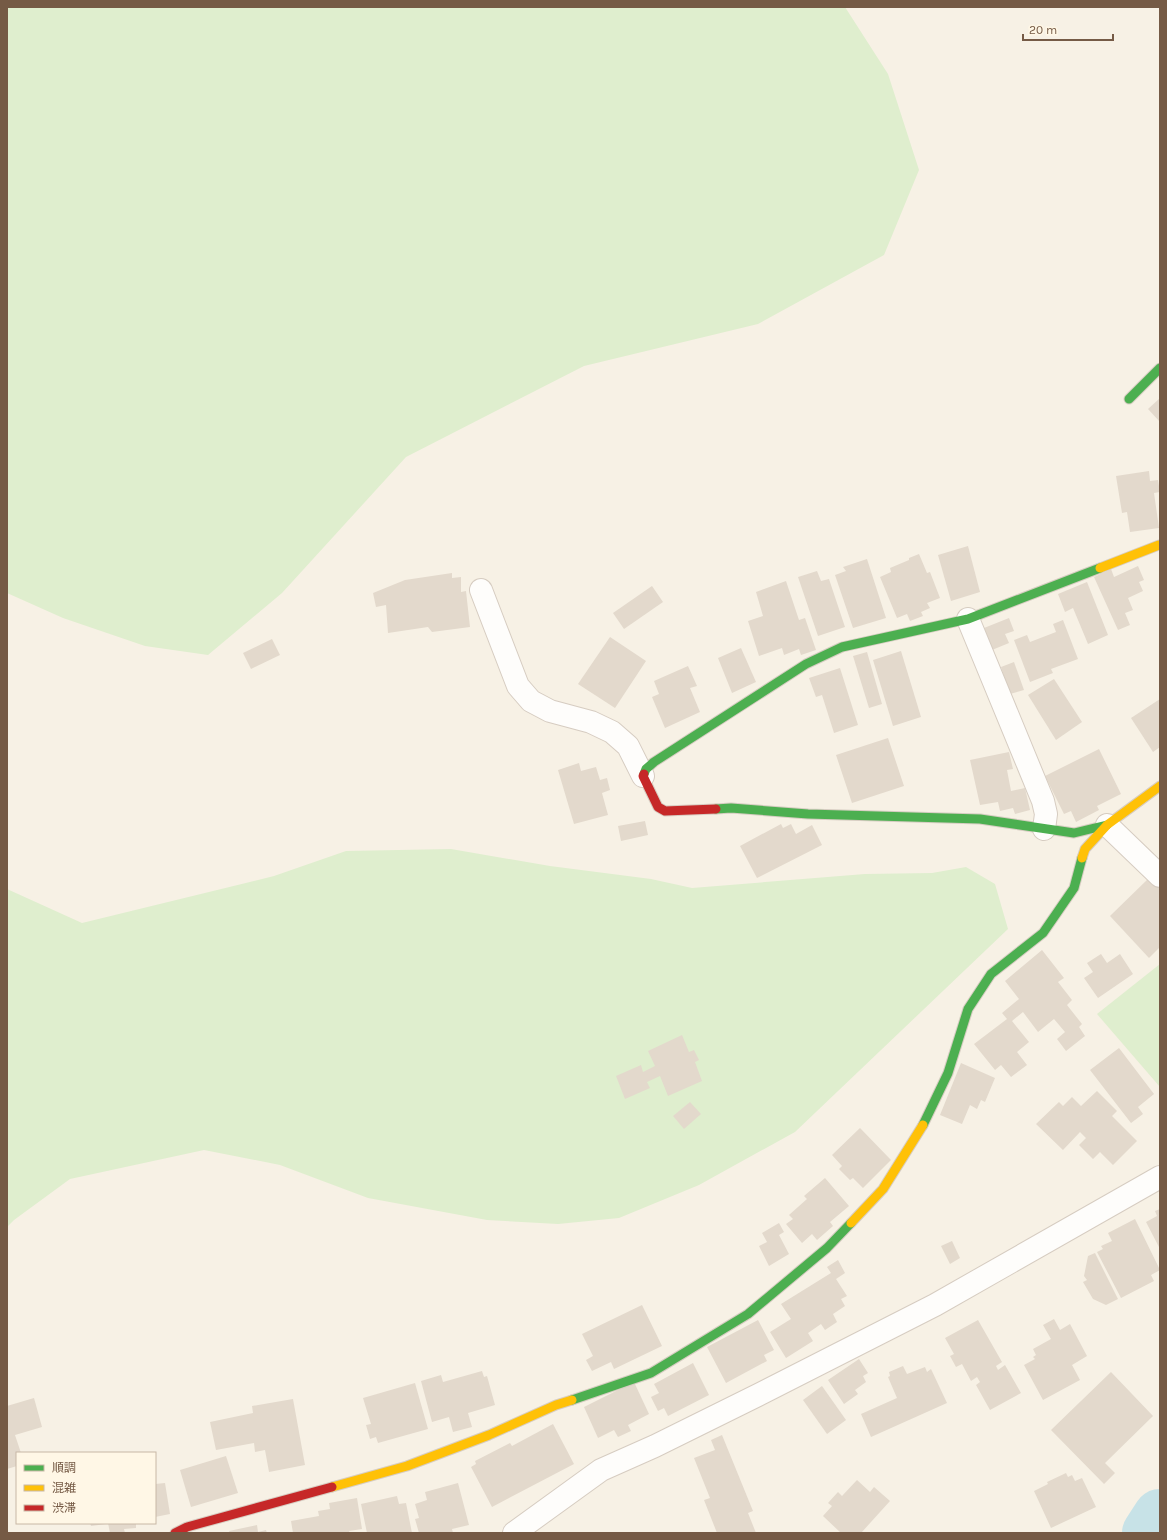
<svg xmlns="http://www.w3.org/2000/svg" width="1167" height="1540" viewBox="0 0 1167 1540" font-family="Karla,'Noto Sans JP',sans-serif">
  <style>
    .green { fill: #dfeece }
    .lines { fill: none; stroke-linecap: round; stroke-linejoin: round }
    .river { stroke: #c7e2e7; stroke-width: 54 }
    .building { fill: #e3d9cc }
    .street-casing { stroke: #d6ccc1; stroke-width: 24 }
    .fast-casing { stroke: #d7cdc2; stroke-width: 11 }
    .slow-casing { stroke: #d7cdc2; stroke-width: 11 }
    .jam-casing { stroke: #d7cdc2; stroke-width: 11 }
    .street { stroke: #fefdfb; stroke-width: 22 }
    .fast { stroke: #4caf50; stroke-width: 9 }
    .slow { stroke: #ffc107; stroke-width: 9 }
    .jam { stroke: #c62828; stroke-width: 9 }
  </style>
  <rect width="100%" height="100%" fill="#f7f1e5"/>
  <g class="green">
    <path d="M 7,7 L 845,7 L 888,74 L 919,170 L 884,255 L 758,324 L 584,366 L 406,457 L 282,593 L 208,655 L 145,646 L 63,618 L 7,593 Z"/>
    <path d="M 451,849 L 550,866 L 651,879 L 692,888 L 865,874 L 932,873 L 966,867 L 995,884 L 1008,929 L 795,1132 L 699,1185 L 619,1218 L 558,1224 L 487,1220 L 368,1198 L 280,1165 L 204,1150 L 70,1179 L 14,1220 L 7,1227 L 7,889 L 82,923 L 274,876 L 346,851 Z"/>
    <path d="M 1160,964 L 1160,1087 L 1097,1014 Z"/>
  </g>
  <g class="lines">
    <path class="river" d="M 1149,1533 L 1160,1516"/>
  </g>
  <g class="building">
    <path d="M 1160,398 L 1160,422 L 1148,409 Z"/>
    <path d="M 1149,471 L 1150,481 L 1158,480 L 1160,492 L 1154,493 L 1159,528 L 1130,532 L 1127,512 L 1122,513 L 1116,476 Z"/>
    <path d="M 968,546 L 980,592 L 951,601 L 938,555 Z"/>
    <path d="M 919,554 L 927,573 L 930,572 L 940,598 L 927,603 L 930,608 L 921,612 L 923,616 L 910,621 L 907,614 L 897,618 L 880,577 L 891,572 L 890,568 L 909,560 L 909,558 Z"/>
    <path d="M 867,559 L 886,618 L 853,628 L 835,575 L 846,571 L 843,567 Z"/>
    <path d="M 1138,566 L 1144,580 L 1139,582 L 1143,591 L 1128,598 L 1133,610 L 1125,613 L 1130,625 L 1118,630 L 1094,577 L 1111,569 L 1114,577 Z"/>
    <path d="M 817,571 L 821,581 L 829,579 L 845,627 L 818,636 L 798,577 Z"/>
    <path d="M 452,573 L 452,578 L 461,577 L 461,592 L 466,591 L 470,627 L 432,632 L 428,627 L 388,633 L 386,605 L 376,607 L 373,593 L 405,580 Z"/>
    <path d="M 786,581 L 799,620 L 805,618 L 816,650 L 801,655 L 799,649 L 784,655 L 782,648 L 759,656 L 748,621 L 763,616 L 756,592 Z"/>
    <path d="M 1087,582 L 1108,635 L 1088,644 L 1073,608 L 1065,612 L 1058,594 Z"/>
    <path d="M 652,586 L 663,602 L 624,629 L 613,613 Z"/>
    <path d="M 1009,618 L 1014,631 L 1005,634 L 1009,643 L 992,650 L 984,628 Z"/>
    <path d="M 1063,620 L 1078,659 L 1051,669 L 1053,673 L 1030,682 L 1014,640 L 1027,635 L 1030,642 L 1056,632 L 1053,624 Z"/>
    <path d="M 610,637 L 646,661 L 615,708 L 578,684 Z"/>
    <path d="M 272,639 L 280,655 L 251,669 L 243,653 Z"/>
    <path d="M 741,648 L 756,682 L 732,693 L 718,658 Z"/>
    <path d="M 901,651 L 921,717 L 893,726 L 873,660 Z"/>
    <path d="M 867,652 L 882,704 L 869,708 L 853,656 Z"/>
    <path d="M 1014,662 L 1024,690 L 1010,694 L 1001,667 Z"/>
    <path d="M 688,666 L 697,686 L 690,688 L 700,712 L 665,728 L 652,697 L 659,694 L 654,681 Z"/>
    <path d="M 840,668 L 858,725 L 834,733 L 822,695 L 816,697 L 809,678 Z"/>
    <path d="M 1054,679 L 1082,722 L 1056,740 L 1028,695 Z"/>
    <path d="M 1160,699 L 1160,747 L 1153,752 L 1131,718 Z"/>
    <path d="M 888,738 L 904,786 L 852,803 L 836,755 Z"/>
    <path d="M 1099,749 L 1121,794 L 1097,806 L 1099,810 L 1076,822 L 1071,811 L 1064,814 L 1045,776 Z"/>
    <path d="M 1009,752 L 1013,769 L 1007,770 L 1011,791 L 1025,788 L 1030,810 L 1015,814 L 1013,808 L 1000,811 L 998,802 L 980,805 L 970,760 Z"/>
    <path d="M 579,763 L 581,771 L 596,767 L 600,780 L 607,778 L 610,790 L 602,793 L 608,815 L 574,824 L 558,770 Z"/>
    <path d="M 645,821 L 648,835 L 621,841 L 618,826 Z"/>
    <path d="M 781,824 L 783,828 L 791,824 L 796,834 L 812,825 L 822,845 L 757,878 L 740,846 Z"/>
    <path d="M 1149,878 L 1160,889 L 1160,947 L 1149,958 L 1110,916 Z"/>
    <path d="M 1042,950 L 1064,978 L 1058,982 L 1072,1000 L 1067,1005 L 1082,1024 L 1079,1027 L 1085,1036 L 1066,1051 L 1057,1039 L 1065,1032 L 1054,1019 L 1038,1032 L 1023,1012 L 1012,1021 L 1029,1042 L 1017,1052 L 1027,1065 L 1011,1077 L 1001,1065 L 995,1070 L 974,1044 L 1007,1019 L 1002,1013 L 1019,999 L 1005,981 Z"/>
    <path d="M 1101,954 L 1107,963 L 1120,954 L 1133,974 L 1098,998 L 1084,978 L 1093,972 L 1087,963 Z"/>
    <path d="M 682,1035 L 689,1052 L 694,1050 L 699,1060 L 695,1062 L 702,1081 L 668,1096 L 660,1076 L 647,1082 L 650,1088 L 625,1099 L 616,1076 L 641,1065 L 643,1072 L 655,1066 L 648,1051 Z"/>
    <path d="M 1119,1048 L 1154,1094 L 1138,1107 L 1143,1114 L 1131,1123 L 1090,1070 Z"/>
    <path d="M 961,1063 L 995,1078 L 985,1102 L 981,1100 L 977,1109 L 970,1105 L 962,1124 L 940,1115 Z"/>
    <path d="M 1097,1091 L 1117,1111 L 1112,1116 L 1137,1141 L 1113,1165 L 1100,1152 L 1093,1159 L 1079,1145 L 1086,1138 L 1080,1132 L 1063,1150 L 1036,1124 L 1059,1102 L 1063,1106 L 1072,1097 L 1081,1106 Z"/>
    <path d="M 690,1102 L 701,1114 L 684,1129 L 673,1116 Z"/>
    <path d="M 860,1128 L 891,1160 L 863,1188 L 853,1178 L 850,1180 L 839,1169 L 842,1166 L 832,1155 Z"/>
    <path d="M 825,1178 L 849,1206 L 830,1222 L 833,1226 L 817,1240 L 812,1234 L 802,1243 L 786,1224 L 793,1219 L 789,1215 L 807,1199 L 804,1196 Z"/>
    <path d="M 1160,1209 L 1160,1249 L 1146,1222 L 1157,1216 L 1155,1211 Z"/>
    <path d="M 1135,1219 L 1160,1270 L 1151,1275 L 1154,1281 L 1121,1298 L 1097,1252 L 1103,1249 L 1101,1246 L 1112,1241 L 1108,1233 Z"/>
    <path d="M 779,1223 L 784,1232 L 779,1235 L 789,1254 L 769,1266 L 759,1246 L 767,1242 L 762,1233 Z"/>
    <path d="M 952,1241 L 960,1258 L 950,1264 L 941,1246 Z"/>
    <path d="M 1095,1253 L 1118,1299 L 1106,1305 L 1093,1299 L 1083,1282 L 1087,1280 L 1084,1276 L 1088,1256 Z"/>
    <path d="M 838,1260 L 845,1273 L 836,1279 L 847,1296 L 841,1299 L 845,1306 L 833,1314 L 837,1322 L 825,1330 L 821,1324 L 808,1333 L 813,1341 L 786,1358 L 770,1332 L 791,1319 L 781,1304 L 831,1273 L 827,1267 Z"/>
    <path d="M 642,1305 L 662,1346 L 614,1369 L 611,1362 L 592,1371 L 586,1360 L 593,1356 L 582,1334 Z"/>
    <path d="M 1054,1319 L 1060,1330 L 1070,1324 L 1087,1356 L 1072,1365 L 1080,1380 L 1043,1400 L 1024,1365 L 1035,1359 L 1033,1357 L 1036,1355 L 1033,1349 L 1051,1339 L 1043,1325 Z"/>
    <path d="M 758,1320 L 774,1350 L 764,1355 L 767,1361 L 726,1383 L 707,1347 Z"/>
    <path d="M 978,1320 L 1002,1362 L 996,1366 L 998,1370 L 1005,1365 L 1021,1393 L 990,1410 L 976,1385 L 980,1382 L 977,1377 L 971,1381 L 962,1364 L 956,1367 L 950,1356 L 954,1354 L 945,1338 Z"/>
    <path d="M 859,1359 L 868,1373 L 863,1376 L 866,1382 L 855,1390 L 858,1394 L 844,1404 L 828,1380 Z"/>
    <path d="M 693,1363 L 709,1395 L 668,1416 L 664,1408 L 658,1411 L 651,1397 L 659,1393 L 654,1384 Z"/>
    <path d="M 903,1366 L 907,1374 L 925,1367 L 927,1372 L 931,1369 L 947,1403 L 871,1437 L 861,1414 L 897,1398 L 888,1377 L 890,1376 L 889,1372 Z"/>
    <path d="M 482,1371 L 484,1377 L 487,1376 L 495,1405 L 468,1413 L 472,1427 L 453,1432 L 449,1417 L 432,1422 L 421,1381 L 441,1375 L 443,1382 Z"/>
    <path d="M 1111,1372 L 1153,1416 L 1105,1463 L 1115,1473 L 1104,1484 L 1051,1430 Z"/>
    <path d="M 634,1382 L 649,1414 L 628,1425 L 631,1431 L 618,1437 L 614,1430 L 598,1438 L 584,1407 Z"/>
    <path d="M 415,1383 L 428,1429 L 378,1443 L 376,1437 L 370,1439 L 366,1425 L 371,1424 L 363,1398 Z"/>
    <path d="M 822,1386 L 846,1420 L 827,1434 L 803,1400 Z"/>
    <path d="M 34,1398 L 42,1427 L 15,1435 L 21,1453 L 17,1453 L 17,1466 L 7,1469 L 7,1406 Z"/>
    <path d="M 293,1399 L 305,1465 L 269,1472 L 265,1450 L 255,1452 L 254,1443 L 216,1450 L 210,1422 L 253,1413 L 252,1406 Z"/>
    <path d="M 553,1424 L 574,1464 L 492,1507 L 471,1467 L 476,1464 L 475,1461 L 510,1443 L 512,1446 Z"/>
    <path d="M 722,1435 L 753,1511 L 748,1513 L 756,1533 L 717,1533 L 704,1500 L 710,1498 L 694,1458 L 715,1450 L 711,1440 Z"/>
    <path d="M 226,1456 L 238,1493 L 191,1507 L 180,1470 Z"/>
    <path d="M 1066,1473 L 1068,1477 L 1072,1475 L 1075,1481 L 1082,1478 L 1096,1507 L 1051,1528 L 1034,1491 L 1048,1484 L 1047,1482 Z"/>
    <path d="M 857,1480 L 870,1492 L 874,1487 L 890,1501 L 861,1533 L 841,1533 L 823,1516 L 832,1506 L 828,1503 L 838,1492 L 842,1496 Z"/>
    <path d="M 165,1483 L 170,1514 L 155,1517 L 155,1484 Z"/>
    <path d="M 458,1483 L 469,1525 L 452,1529 L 453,1533 L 419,1533 L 415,1519 L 419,1518 L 415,1504 L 427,1500 L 425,1492 Z"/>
    <path d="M 397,1496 L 399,1504 L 406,1503 L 412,1533 L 367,1533 L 361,1504 Z"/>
    <path d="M 357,1498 L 362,1529 L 349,1531 L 350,1533 L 293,1533 L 291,1521 L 319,1516 L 318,1511 L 330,1509 L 329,1503 Z"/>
    <path d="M 90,1523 L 106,1523 L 106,1524 L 91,1526 Z"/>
    <path d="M 108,1523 L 136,1523 L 136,1528 L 124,1529 L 125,1533 L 110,1533 Z"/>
    <path d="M 257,1525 L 258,1532 L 266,1530 L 267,1533 L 230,1533 L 229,1531 Z"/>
  </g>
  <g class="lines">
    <g class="street-casing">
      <g id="street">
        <path d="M 481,590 L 518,686 L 531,701 L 550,711 L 591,722 L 612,732 L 628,746 L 643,776"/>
        <path d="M 968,619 L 1043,801 L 1046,814 L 1044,829"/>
        <path d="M 1107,825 L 1160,876"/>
        <path d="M 514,1533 L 601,1470 L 655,1446 L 760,1394 L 935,1305 L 1160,1177"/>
      </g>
    </g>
    <g class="fast-casing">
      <g id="fast">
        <path d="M 1129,399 L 1160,368"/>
        <path d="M 644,774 L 646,769 L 654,762 L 806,664 L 842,647 L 968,619 L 1100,568"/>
        <path d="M 716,809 L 731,808 L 808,814 L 980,819 L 1074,833 L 1107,825"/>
        <path d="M 923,1125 L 948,1073 L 968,1009 L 991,974 L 1043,933 L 1074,888 L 1082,858"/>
        <path d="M 572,1400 L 651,1373 L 748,1314 L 827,1248 L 851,1223"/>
      </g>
    </g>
    <g class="slow-casing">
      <g id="slow">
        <path d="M 1100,568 L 1159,545"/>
        <path d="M 1082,858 L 1085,849 L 1107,825 L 1160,786"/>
        <path d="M 851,1223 L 883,1189 L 923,1125"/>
        <path d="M 332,1487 L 407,1466 L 489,1435 L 556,1405 L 572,1400"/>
      </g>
    </g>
    <g class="jam-casing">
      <g id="jam">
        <path d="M 644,774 L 643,776 L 658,807 L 665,811 L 716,809"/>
        <path d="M 175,1533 L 187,1527 L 332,1487"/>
      </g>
    </g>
    <use href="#street" class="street"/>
    <use href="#fast" class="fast"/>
    <use href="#slow" class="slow"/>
    <use href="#jam" class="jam"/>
  </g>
  <rect width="1167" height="1540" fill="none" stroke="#755a45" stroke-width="16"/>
  <rect x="16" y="1452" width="140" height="72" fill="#fff7e6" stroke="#c8b8a6"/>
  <rect x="24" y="1465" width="20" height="6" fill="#4caf50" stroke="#c8b8a6"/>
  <text x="52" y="1472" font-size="12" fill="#755a45">順調</text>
  <rect x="24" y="1485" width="20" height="6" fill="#ffc107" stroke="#c8b8a6"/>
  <text x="52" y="1492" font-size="12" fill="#755a45">混雑</text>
  <rect x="24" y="1505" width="20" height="6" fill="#c62828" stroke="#c8b8a6"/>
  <text x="52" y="1512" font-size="12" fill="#755a45">渋滞</text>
  <path d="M1023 34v6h90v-6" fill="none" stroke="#755a45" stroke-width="2"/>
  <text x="1029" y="34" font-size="12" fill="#755a45" stroke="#fff7e6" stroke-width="3" paint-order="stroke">20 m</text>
</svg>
